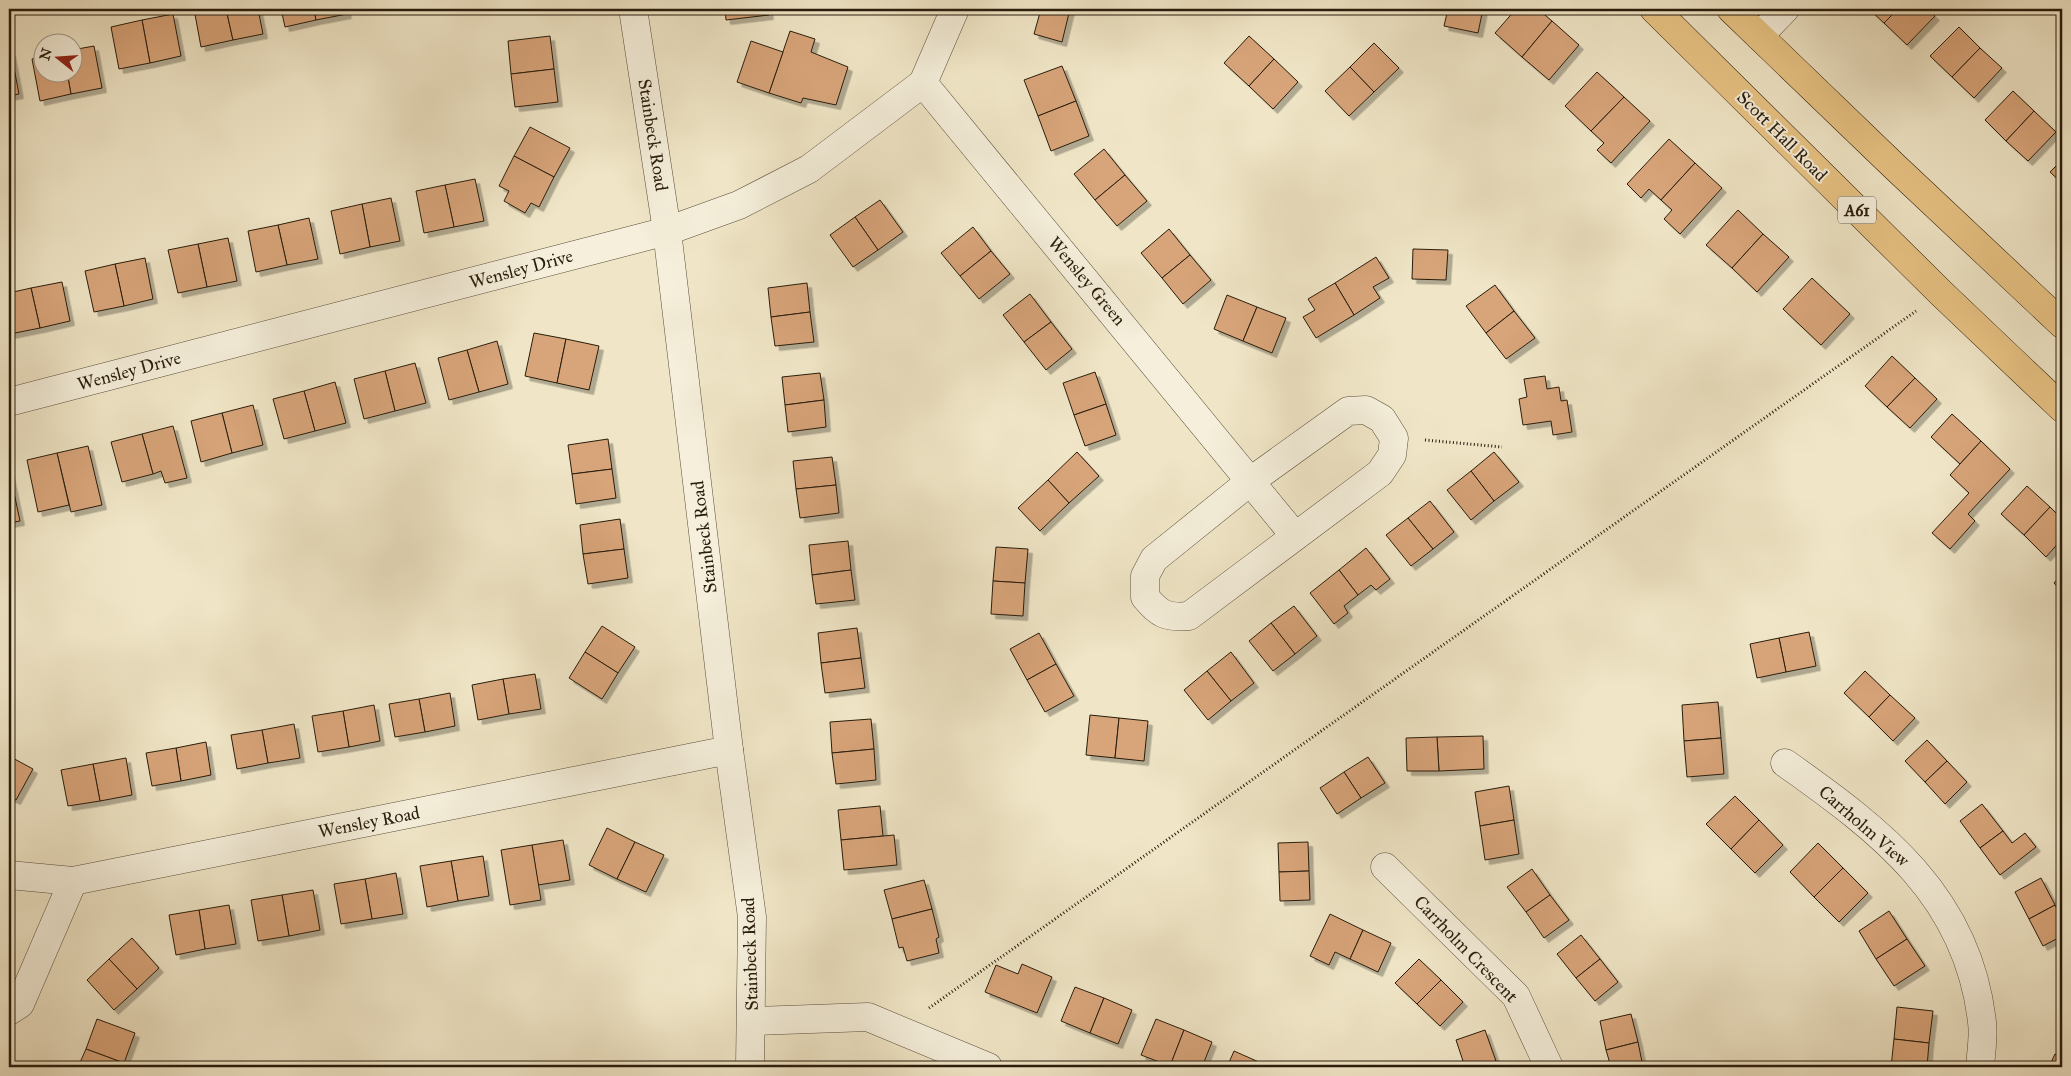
<svg xmlns="http://www.w3.org/2000/svg" width="2071" height="1076" viewBox="0 0 2071 1076" font-family="'IM FELL Great Primer',serif">
  <style>
    .building { fill: #d8a47a; stroke: #281c0c; filter: url(#shadow) }
    .lines { fill: none; stroke-linecap: round; stroke-linejoin: round }
    .minor-casing { stroke: #5a4e3b; stroke-width: 29 }
    .highway-casing { stroke: #281c0c; stroke-width: 29 }
    .path { stroke: #281c0c; stroke-width: 3; stroke-dasharray: 1 2.5; stroke-linecap: butt }
    .minor { stroke: #f5efdb; stroke-width: 28 }
    .highway { stroke: #e8c384; stroke-width: 28 }
    .labels { text-anchor: middle; stroke-width: 4; stroke-linejoin: round; paint-order: stroke }
    .shield { fill: #f5efdb; stroke: #665b4a; stroke-width: 1 }
    .shield-label { font-size: 16px; font-weight: bold; fill: #281c0c }
    .street-label { font-size: 18px; fill: #281c0c; stroke: #f5efdb }
  </style>
  <defs>
    <filter id="shadow"><feDropShadow dx="4.5" dy="4.5" stdDeviation="0" flood-color="#0004"/></filter>
  </defs>
  <rect width="100%" height="100%" fill="#f0e6c7"/>
  <filter id="stains"><feTurbulence type="fractalNoise" baseFrequency=".004" numOctaves="4"/><feColorMatrix values="0 0 0 0 .2 0 0 0 0 .09 0 0 0 0 .02 0 0 0 .5 -.17"/></filter>
  <radialGradient id="worn" r=".72"><stop offset=".6" stop-color="#630" stop-opacity="0"/><stop offset="1" stop-color="#630" stop-opacity=".3"/></radialGradient>
  <g class="building">
    <path d="M 194,9 L 226,9 L 233,40 L 201,47 Z"/>
    <path d="M 226,9 L 258,9 L 263,34 L 233,40 Z"/>
    <path d="M 281,9 L 314,9 L 316,20 L 285,27 Z"/>
    <path d="M 314,9 L 346,9 L 347,14 L 316,20 Z"/>
    <path d="M 725,9 L 768,9 L 769,15 L 726,20 Z"/>
    <path d="M 1041,9 L 1070,9 L 1062,42 L 1034,34 Z"/>
    <path d="M 1448,9 L 1483,9 L 1478,33 L 1444,26 Z"/>
    <path d="M 1516,9 L 1538,9 L 1552,21 L 1522,57 L 1495,33 Z"/>
    <path d="M 1869,9 L 1898,9 L 1884,23 Z"/>
    <path d="M 1898,9 L 1928,9 L 1935,16 L 1907,45 L 1884,23 Z"/>
    <path d="M 173,14 L 181,56 L 150,63 L 142,20 Z"/>
    <path d="M 142,20 L 150,63 L 119,69 L 111,27 Z"/>
    <path d="M 1552,21 L 1579,45 L 1549,80 L 1522,57 Z"/>
    <path d="M 1959,27 L 1980,48 L 1952,77 L 1930,56 Z"/>
    <path d="M 790,31 L 815,39 L 811,52 L 848,67 L 836,105 L 803,98 L 801,103 L 769,93 Z"/>
    <path d="M 550,36 L 554,69 L 511,74 L 508,41 Z"/>
    <path d="M 1249,36 L 1274,59 L 1249,86 L 1224,63 Z"/>
    <path d="M 751,41 L 783,52 L 769,93 L 737,82 Z"/>
    <path d="M 1374,43 L 1399,68 L 1374,92 L 1350,67 Z"/>
    <path d="M 94,46 L 102,88 L 71,94 L 67,72 L 72,72 L 72,50 Z"/>
    <path d="M 1980,48 L 2002,68 L 1974,98 L 1952,77 Z"/>
    <path d="M 9,52 L 11,52 L 19,94 L 9,96 Z"/>
    <path d="M 42,56 L 42,72 L 67,72 L 71,94 L 40,101 L 32,59 Z"/>
    <path d="M 1274,59 L 1298,82 L 1273,109 L 1249,86 Z"/>
    <path d="M 1062,66 L 1076,101 L 1038,116 L 1024,80 Z"/>
    <path d="M 1350,67 L 1374,92 L 1349,116 L 1325,91 Z"/>
    <path d="M 554,69 L 558,102 L 515,107 L 511,74 Z"/>
    <path d="M 1597,72 L 1624,97 L 1591,131 L 1565,106 Z"/>
    <path d="M 2013,91 L 2034,111 L 2006,141 L 1985,120 Z"/>
    <path d="M 1624,97 L 1650,121 L 1611,163 L 1597,150 L 1604,143 L 1591,131 Z"/>
    <path d="M 1076,101 L 1089,136 L 1051,151 L 1038,116 Z"/>
    <path d="M 2034,111 L 2056,132 L 2028,161 L 2006,141 Z"/>
    <path d="M 530,127 L 570,148 L 554,177 L 514,156 Z"/>
    <path d="M 1669,139 L 1695,163 L 1661,200 L 1649,189 L 1641,198 L 1627,184 Z"/>
    <path d="M 1104,149 L 1125,175 L 1095,200 L 1074,174 Z"/>
    <path d="M 514,156 L 554,177 L 539,207 L 531,203 L 525,213 L 504,201 L 509,191 L 499,186 Z"/>
    <path d="M 2062,160 L 2062,183 L 2050,172 Z"/>
    <path d="M 1695,163 L 1722,188 L 1680,234 L 1664,219 L 1672,210 L 1661,200 Z"/>
    <path d="M 1125,175 L 1147,201 L 1117,226 L 1095,200 Z"/>
    <path d="M 475,179 L 484,221 L 454,227 L 445,185 Z"/>
    <path d="M 445,185 L 454,227 L 424,233 L 416,191 Z"/>
    <path d="M 391,198 L 400,241 L 370,247 L 362,204 Z"/>
    <path d="M 880,200 L 903,232 L 878,250 L 855,217 Z"/>
    <path d="M 362,204 L 370,247 L 340,254 L 331,211 Z"/>
    <path d="M 1738,210 L 1763,234 L 1732,268 L 1706,245 Z"/>
    <path d="M 855,217 L 878,250 L 853,267 L 830,235 Z"/>
    <path d="M 309,218 L 318,259 L 287,265 L 278,225 Z"/>
    <path d="M 278,225 L 287,265 L 256,272 L 248,231 Z"/>
    <path d="M 973,227 L 991,251 L 960,276 L 941,253 Z"/>
    <path d="M 1169,229 L 1190,255 L 1162,278 L 1141,253 Z"/>
    <path d="M 1763,234 L 1789,257 L 1757,292 L 1732,268 Z"/>
    <path d="M 228,238 L 237,281 L 207,287 L 198,244 Z"/>
    <path d="M 198,244 L 207,287 L 178,293 L 168,250 Z"/>
    <path d="M 1413,249 L 1448,250 L 1446,280 L 1412,279 Z"/>
    <path d="M 991,251 L 1010,274 L 979,299 L 960,276 Z"/>
    <path d="M 1190,255 L 1211,280 L 1183,304 L 1162,278 Z"/>
    <path d="M 1376,257 L 1389,278 L 1373,287 L 1380,298 L 1354,315 L 1335,283 Z"/>
    <path d="M 145,258 L 153,299 L 124,306 L 115,264 Z"/>
    <path d="M 115,264 L 124,306 L 94,312 L 85,271 Z"/>
    <path d="M 1812,278 L 1850,314 L 1821,345 L 1783,309 Z"/>
    <path d="M 62,282 L 70,321 L 40,328 L 31,288 Z"/>
    <path d="M 807,283 L 810,312 L 771,317 L 768,288 Z"/>
    <path d="M 1335,283 L 1354,315 L 1316,338 L 1303,317 L 1315,310 L 1308,299 Z"/>
    <path d="M 1495,285 L 1514,311 L 1486,333 L 1466,306 Z"/>
    <path d="M 31,288 L 40,328 L 10,334 L 9,293 Z"/>
    <path d="M 1030,294 L 1051,322 L 1024,342 L 1003,315 Z"/>
    <path d="M 1227,295 L 1257,307 L 1243,341 L 1214,329 Z"/>
    <path d="M 1257,307 L 1286,318 L 1272,353 L 1243,341 Z"/>
    <path d="M 1514,311 L 1535,338 L 1506,359 L 1486,333 Z"/>
    <path d="M 810,312 L 814,342 L 775,346 L 771,317 Z"/>
    <path d="M 1051,322 L 1072,349 L 1046,370 L 1024,342 Z"/>
    <path d="M 534,333 L 566,339 L 557,383 L 525,376 Z"/>
    <path d="M 566,339 L 599,346 L 589,390 L 557,383 Z"/>
    <path d="M 497,341 L 508,384 L 479,392 L 467,350 Z"/>
    <path d="M 467,350 L 479,392 L 449,400 L 438,358 Z"/>
    <path d="M 1892,356 L 1915,378 L 1887,407 L 1865,386 Z"/>
    <path d="M 415,363 L 426,403 L 395,411 L 385,371 Z"/>
    <path d="M 385,371 L 395,411 L 364,419 L 354,379 Z"/>
    <path d="M 1095,372 L 1106,404 L 1074,415 L 1063,383 Z"/>
    <path d="M 820,373 L 824,400 L 785,405 L 782,377 Z"/>
    <path d="M 1545,376 L 1547,389 L 1559,387 L 1561,401 L 1567,400 L 1572,432 L 1553,435 L 1551,421 L 1523,425 L 1519,399 L 1527,397 L 1524,379 Z"/>
    <path d="M 1915,378 L 1937,399 L 1910,428 L 1887,407 Z"/>
    <path d="M 335,382 L 346,423 L 315,431 L 304,391 Z"/>
    <path d="M 304,391 L 315,431 L 284,439 L 273,399 Z"/>
    <path d="M 824,400 L 826,427 L 788,432 L 785,405 Z"/>
    <path d="M 1106,404 L 1116,435 L 1085,446 L 1074,415 Z"/>
    <path d="M 253,405 L 263,445 L 232,453 L 222,413 Z"/>
    <path d="M 222,413 L 232,453 L 201,462 L 191,421 Z"/>
    <path d="M 1952,414 L 1981,441 L 1960,464 L 1931,437 Z"/>
    <path d="M 173,426 L 187,478 L 165,483 L 161,471 L 153,474 L 142,434 Z"/>
    <path d="M 142,434 L 153,474 L 122,482 L 111,442 Z"/>
    <path d="M 608,439 L 612,469 L 572,474 L 568,445 Z"/>
    <path d="M 1981,441 L 2010,469 L 1968,514 L 1975,521 L 1950,549 L 1932,533 L 1969,493 L 1950,475 Z"/>
    <path d="M 88,446 L 102,505 L 71,512 L 57,453 Z"/>
    <path d="M 1077,452 L 1099,476 L 1069,503 L 1048,480 Z"/>
    <path d="M 1494,452 L 1519,482 L 1494,501 L 1471,471 Z"/>
    <path d="M 57,453 L 69,505 L 38,512 L 27,460 Z"/>
    <path d="M 832,457 L 836,485 L 796,489 L 793,461 Z"/>
    <path d="M 9,469 L 20,521 L 9,523 Z"/>
    <path d="M 612,469 L 616,498 L 576,504 L 572,474 Z"/>
    <path d="M 1471,471 L 1494,501 L 1471,520 L 1447,490 Z"/>
    <path d="M 1048,480 L 1069,503 L 1040,531 L 1018,508 Z"/>
    <path d="M 836,485 L 839,513 L 800,518 L 796,489 Z"/>
    <path d="M 2027,486 L 2050,507 L 2024,535 L 2001,514 Z"/>
    <path d="M 1430,501 L 1454,532 L 1433,549 L 1408,518 Z"/>
    <path d="M 2050,507 L 2062,519 L 2062,539 L 2046,557 L 2024,535 Z"/>
    <path d="M 1408,518 L 1433,549 L 1411,566 L 1386,535 Z"/>
    <path d="M 620,519 L 624,549 L 583,554 L 580,525 Z"/>
    <path d="M 848,541 L 851,570 L 812,575 L 809,545 Z"/>
    <path d="M 996,547 L 1028,549 L 1025,583 L 993,581 Z"/>
    <path d="M 1366,548 L 1390,579 L 1376,590 L 1371,585 L 1358,595 L 1339,570 Z"/>
    <path d="M 624,549 L 628,578 L 588,584 L 583,554 Z"/>
    <path d="M 851,570 L 855,600 L 816,604 L 812,575 Z"/>
    <path d="M 1339,570 L 1358,595 L 1344,606 L 1348,613 L 1334,624 L 1310,593 Z"/>
    <path d="M 2062,574 L 2062,592 L 2054,583 Z"/>
    <path d="M 993,581 L 1025,583 L 1023,616 L 991,614 Z"/>
    <path d="M 1294,606 L 1317,636 L 1295,654 L 1271,623 Z"/>
    <path d="M 1271,623 L 1295,654 L 1273,671 L 1249,641 Z"/>
    <path d="M 602,626 L 635,647 L 618,673 L 585,652 Z"/>
    <path d="M 857,628 L 861,658 L 821,663 L 818,633 Z"/>
    <path d="M 1809,632 L 1816,666 L 1786,672 L 1779,638 Z"/>
    <path d="M 1039,633 L 1056,664 L 1027,680 L 1010,649 Z"/>
    <path d="M 1779,638 L 1786,672 L 1757,678 L 1750,644 Z"/>
    <path d="M 585,652 L 618,673 L 602,699 L 569,678 Z"/>
    <path d="M 1231,652 L 1254,683 L 1231,701 L 1207,671 Z"/>
    <path d="M 861,658 L 865,688 L 825,693 L 821,663 Z"/>
    <path d="M 1056,664 L 1074,696 L 1045,712 L 1027,680 Z"/>
    <path d="M 1207,671 L 1231,701 L 1208,720 L 1184,690 Z"/>
    <path d="M 1865,671 L 1890,695 L 1869,717 L 1844,693 Z"/>
    <path d="M 535,674 L 541,709 L 509,714 L 503,679 Z"/>
    <path d="M 503,679 L 509,714 L 478,720 L 472,685 Z"/>
    <path d="M 450,693 L 455,726 L 425,732 L 419,699 Z"/>
    <path d="M 1890,695 L 1915,718 L 1893,741 L 1869,717 Z"/>
    <path d="M 419,699 L 425,732 L 395,737 L 389,704 Z"/>
    <path d="M 1718,702 L 1721,738 L 1684,741 L 1682,705 Z"/>
    <path d="M 374,705 L 380,741 L 349,747 L 343,711 Z"/>
    <path d="M 343,711 L 349,747 L 318,752 L 312,716 Z"/>
    <path d="M 1090,715 L 1119,718 L 1115,758 L 1086,755 Z"/>
    <path d="M 1119,718 L 1148,721 L 1144,761 L 1115,758 Z"/>
    <path d="M 871,719 L 874,749 L 832,753 L 830,722 Z"/>
    <path d="M 294,724 L 300,758 L 268,763 L 262,730 Z"/>
    <path d="M 262,730 L 268,763 L 237,769 L 231,735 Z"/>
    <path d="M 1483,736 L 1484,769 L 1439,771 L 1437,737 Z"/>
    <path d="M 1437,737 L 1439,771 L 1407,771 L 1406,738 Z"/>
    <path d="M 1721,738 L 1724,774 L 1687,777 L 1684,741 Z"/>
    <path d="M 1927,740 L 1947,761 L 1925,782 L 1905,761 Z"/>
    <path d="M 206,742 L 211,775 L 181,781 L 176,748 Z"/>
    <path d="M 176,748 L 181,781 L 152,786 L 146,753 Z"/>
    <path d="M 874,749 L 876,780 L 836,784 L 832,753 Z"/>
    <path d="M 9,756 L 33,769 L 16,800 L 9,797 Z"/>
    <path d="M 1368,757 L 1385,783 L 1361,798 L 1344,772 Z"/>
    <path d="M 126,758 L 132,795 L 100,801 L 93,764 Z"/>
    <path d="M 1947,761 L 1967,782 L 1945,804 L 1925,782 Z"/>
    <path d="M 93,764 L 100,801 L 68,806 L 61,770 Z"/>
    <path d="M 1344,772 L 1361,798 L 1337,814 L 1320,788 Z"/>
    <path d="M 1509,786 L 1514,820 L 1480,826 L 1475,792 Z"/>
    <path d="M 1735,796 L 1759,820 L 1731,849 L 1706,824 Z"/>
    <path d="M 1982,804 L 2003,831 L 1980,848 L 1960,821 Z"/>
    <path d="M 880,806 L 883,836 L 841,840 L 838,810 Z"/>
    <path d="M 1514,820 L 1519,854 L 1485,860 L 1480,826 Z"/>
    <path d="M 1759,820 L 1783,845 L 1755,873 L 1731,849 Z"/>
    <path d="M 607,828 L 635,842 L 617,879 L 589,865 Z"/>
    <path d="M 2003,831 L 2012,843 L 2025,833 L 2036,847 L 2000,875 L 1980,848 Z"/>
    <path d="M 894,835 L 897,865 L 844,870 L 841,840 Z"/>
    <path d="M 563,840 L 570,880 L 538,885 L 532,845 Z"/>
    <path d="M 635,842 L 664,855 L 646,892 L 617,879 Z"/>
    <path d="M 1308,842 L 1309,871 L 1279,872 L 1278,843 Z"/>
    <path d="M 1818,843 L 1843,868 L 1814,897 L 1790,872 Z"/>
    <path d="M 532,845 L 541,900 L 510,905 L 501,850 Z"/>
    <path d="M 483,856 L 489,896 L 458,901 L 451,861 Z"/>
    <path d="M 451,861 L 458,901 L 427,907 L 420,866 Z"/>
    <path d="M 1843,868 L 1868,893 L 1839,922 L 1814,897 Z"/>
    <path d="M 1532,869 L 1550,895 L 1526,912 L 1507,887 Z"/>
    <path d="M 1309,871 L 1310,900 L 1280,901 L 1279,872 Z"/>
    <path d="M 396,873 L 403,914 L 372,919 L 365,879 Z"/>
    <path d="M 2041,878 L 2055,905 L 2029,919 L 2015,892 Z"/>
    <path d="M 365,879 L 372,919 L 341,924 L 334,884 Z"/>
    <path d="M 924,880 L 932,909 L 892,919 L 884,890 Z"/>
    <path d="M 313,890 L 320,930 L 289,936 L 282,895 Z"/>
    <path d="M 282,895 L 289,936 L 258,941 L 251,900 Z"/>
    <path d="M 1550,895 L 1569,920 L 1544,938 L 1526,912 Z"/>
    <path d="M 229,905 L 236,944 L 205,949 L 199,910 Z"/>
    <path d="M 2055,905 L 2062,918 L 2062,936 L 2043,946 L 2029,919 Z"/>
    <path d="M 932,909 L 939,937 L 936,939 L 939,953 L 907,961 L 903,947 L 899,948 L 892,919 Z"/>
    <path d="M 199,910 L 205,949 L 176,955 L 169,915 Z"/>
    <path d="M 1889,911 L 1907,939 L 1876,959 L 1859,931 Z"/>
    <path d="M 1330,914 L 1363,930 L 1350,959 L 1335,952 L 1329,965 L 1310,956 Z"/>
    <path d="M 1363,930 L 1391,943 L 1378,972 L 1350,959 Z"/>
    <path d="M 1581,935 L 1600,959 L 1576,978 L 1557,954 Z"/>
    <path d="M 132,938 L 159,968 L 137,989 L 109,959 Z"/>
    <path d="M 1907,939 L 1925,966 L 1894,986 L 1876,959 Z"/>
    <path d="M 109,959 L 137,989 L 114,1010 L 87,980 Z"/>
    <path d="M 1419,959 L 1441,980 L 1417,1004 L 1395,983 Z"/>
    <path d="M 1600,959 L 1618,982 L 1595,1001 L 1576,978 Z"/>
    <path d="M 1022,964 L 1052,977 L 1037,1013 L 985,992 L 996,965 L 1018,974 Z"/>
    <path d="M 1441,980 L 1463,1002 L 1440,1026 L 1417,1004 Z"/>
    <path d="M 1075,987 L 1104,998 L 1090,1033 L 1061,1021 Z"/>
    <path d="M 1104,998 L 1132,1010 L 1118,1044 L 1090,1033 Z"/>
    <path d="M 2062,998 L 2062,1032 L 2057,1031 Z"/>
    <path d="M 1897,1007 L 1933,1011 L 1929,1043 L 1894,1039 Z"/>
    <path d="M 1631,1014 L 1638,1042 L 1606,1050 L 1600,1021 Z"/>
    <path d="M 97,1019 L 135,1033 L 124,1063 L 86,1049 Z"/>
    <path d="M 1156,1019 L 1184,1030 L 1170,1066 L 1141,1055 Z"/>
    <path d="M 1184,1030 L 1212,1042 L 1202,1067 L 1170,1066 Z"/>
    <path d="M 1485,1030 L 1496,1061 L 1477,1067 L 1465,1067 L 1456,1040 Z"/>
    <path d="M 1894,1039 L 1929,1043 L 1927,1067 L 1891,1067 Z"/>
    <path d="M 1638,1042 L 1643,1067 L 1611,1067 L 1606,1050 Z"/>
    <path d="M 86,1049 L 124,1063 L 122,1067 L 78,1067 Z"/>
    <path d="M 1234,1051 L 1261,1063 L 1259,1067 L 1227,1067 Z"/>
    <path d="M 2055,1054 L 2062,1057 L 2062,1067 L 2049,1067 Z"/>
    <path d="M 1496,1061 L 1498,1067 L 1477,1067 Z"/>
    <path d="M 1261,1063 L 1272,1067 L 1259,1067 Z"/>
  </g>
  <g class="lines">
    <g class="minor-casing">
      <g id="minor">
        <path d="M 633,9 L 667,231 L 729,750 L 752,917 L 750,1067"/>
        <path d="M 1759,36 L 1785,9"/>
        <path d="M 923,83 L 1295,536"/>
        <path d="M 9,402 L 667,231 L 739,205 L 809,169 L 923,83 L 955,9"/>
        <path d="M 1366,410 L 1382,419 L 1394,438 L 1392,455 L 1380,473 L 1189,616 C 1166,618 1159,614 1145,597 L 1145,576 L 1154,559 L 1252,480 L 1348,411 Z"/>
        <path d="M 1785,763 C 1881,831 1968,896 1982,1022 C 1984,1036 1981,1053 1980,1067"/>
        <path d="M 1385,867 L 1516,996 L 1549,1067"/>
        <path d="M 9,875 L 73,881 L 729,750"/>
        <path d="M 9,1011 L 20,1004 L 73,881"/>
        <path d="M 752,1021 L 868,1017 L 988,1067"/>
      </g>
    </g>
    <g class="highway-casing">
      <g id="highway">
        <path d="M 1654,9 L 1941,293 L 2062,408"/>
        <path d="M 1731,9 L 1894,166 L 2062,324"/>
      </g>
    </g>
    <g class="path">
      <path d="M 1425,440 L 1502,447"/>
      <path d="M 929,1008 L 1916,311"/>
    </g>
    <use href="#minor" class="minor"/>
    <use href="#highway" class="highway"/>
  </g>
  <g class="labels">
    <rect class="shield" x="1838" y="196.5" width="38" height="27" rx="4"/>
    <g class="shield-label">
      <text x="1857" y="216">A61</text>
    </g>
    <g class="street-label">
      <text transform="translate(653 135) rotate(81)" y="6">Stainbeck Road</text>
      <text transform="translate(1782 136) rotate(45)" y="6">Scott Hall Road</text>
      <text transform="translate(521 269) rotate(-15)" y="6">Wensley Drive</text>
      <text transform="translate(1087 281) rotate(50)" y="6">Wensley Green</text>
      <text transform="translate(129 371) rotate(-15)" y="6">Wensley Drive</text>
      <text transform="translate(704 537) rotate(-97)" y="6">Stainbeck Road</text>
      <text transform="translate(369 822) rotate(-11)" y="6">Wensley Road</text>
      <text transform="translate(1864 826) rotate(41)" y="6">Carrholm View</text>
      <text transform="translate(1466 949) rotate(46)" y="6">Carrholm Crescent</text>
      <text transform="translate(750 954) rotate(-92)" y="6">Stainbeck Road</text>
    </g>
  </g>
  <rect width="2071" height="1076" fill="none" stroke="#f0e6c7" stroke-width="30"/>
  <rect x="10" y="10" width="2051" height="1056" fill="none" stroke="#281c0c" stroke-width="2.5"/>
  <rect x="15" y="15" width="2041" height="1046" fill="none" stroke="#281c0c"/>
  <g transform="translate(58 58) rotate(287)"><circle r="24" fill="#f5efdb" stroke="#a39b88"/>
  <path d="M0-4L9 19L0 12L-9 19Z" fill="#8f2418"/>
  <text y="-8" font-size="14" font-weight="bold" text-anchor="middle" fill="#281c0c">N</text>
  </g>
  <rect width="100%" height="100%" filter="url(#stains)"/>
  <rect width="100%" height="100%" fill="url(#worn)"/>
</svg>
